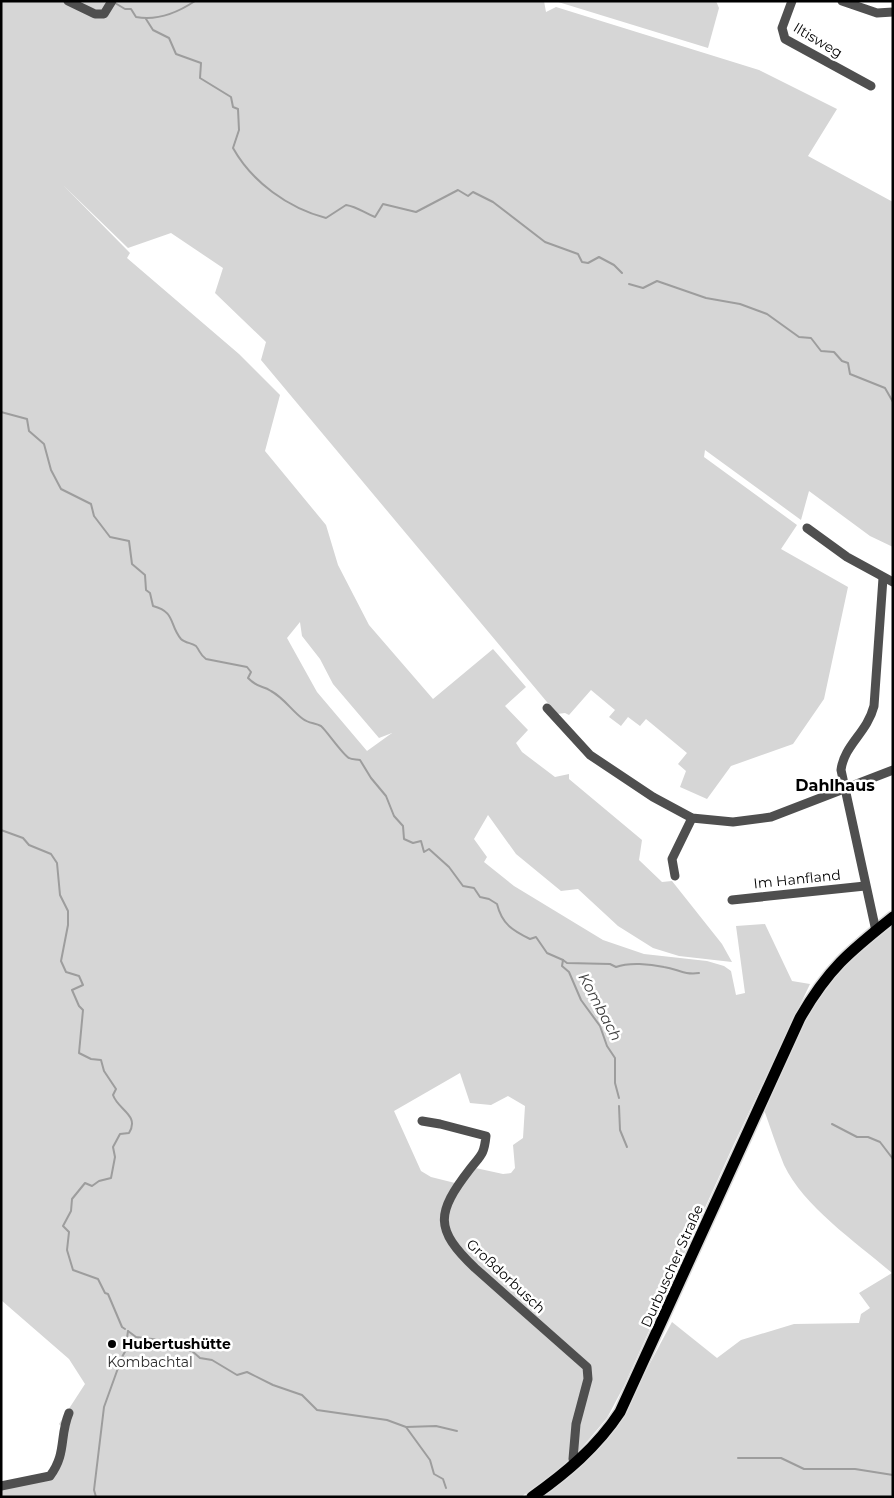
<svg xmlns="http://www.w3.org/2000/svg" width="894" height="1498" viewBox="0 0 894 1498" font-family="Montserrat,sans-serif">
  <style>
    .green { fill: #d6d6d6; fill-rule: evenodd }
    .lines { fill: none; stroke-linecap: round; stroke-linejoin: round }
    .stream { stroke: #9d9d9d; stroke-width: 2 }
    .major-casing { stroke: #dbdbdb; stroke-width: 14 }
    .minor { stroke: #4f4f4f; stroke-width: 9 }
    .major { stroke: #000; stroke-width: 11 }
    .poi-dot { fill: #000; stroke: #fff; stroke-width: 2 }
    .labels { text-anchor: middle; stroke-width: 5; stroke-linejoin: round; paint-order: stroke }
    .street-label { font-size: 14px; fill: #000; stroke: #fff }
    .poi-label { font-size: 14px; font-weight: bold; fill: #000; stroke: #fff; text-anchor: start }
    .park-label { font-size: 14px; fill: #2d2d2d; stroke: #fff }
    .water-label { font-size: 15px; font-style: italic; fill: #3e3e3e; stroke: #fff }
    .quarter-label { font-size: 16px; font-weight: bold; fill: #000; stroke: #fff }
  </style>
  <rect width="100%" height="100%" fill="#fff"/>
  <g class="green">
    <path d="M 1,1 L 544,1 L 546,12 L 556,7 L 759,70 L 837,109 L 808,156 L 893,202 L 893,547 L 870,536 L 809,491 L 801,520 L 705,450 L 704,457 L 797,525 L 781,549 L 848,587 L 824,699 L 793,744 L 731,766 L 707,799 L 680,787 L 686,771 L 678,764 L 687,753 L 646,719 L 640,726 L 628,717 L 621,726 L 609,717 L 615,710 L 591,690 L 569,715 L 565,713 L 557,714 L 261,360 L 266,342 L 215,293 L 223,268 L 171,233 L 128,248 L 63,185 L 130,253 L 127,258 L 239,354 L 280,395 L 265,451 L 326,525 L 338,565 L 369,625 L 433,699 L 493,649 L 526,687 L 505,706 L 528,730 L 516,743 L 522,752 L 555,777 L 569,774 L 569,779 L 642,840 L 639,860 L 662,882 L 672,881 L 722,944 L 732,962 L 679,956 L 653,948 L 618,926 L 578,889 L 561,891 L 516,854 L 488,815 L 474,839 L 487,857 L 484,862 L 514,886 L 603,940 L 644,954 L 707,961 L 724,966 L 731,971 L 736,995 L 745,993 L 736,926 L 765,924 L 792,981 L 810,984 L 734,1144 L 624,1386 L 607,1418 L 580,1450 L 558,1471 L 521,1497 L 1,1497 L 1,1487 L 50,1476 L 64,1429 L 59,1424 L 85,1384 L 69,1359 L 1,1300 ZM 300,622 L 302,636 L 320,659 L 333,684 L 379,738 L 392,733 L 367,751 L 317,692 L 287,638 ZM 460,1073 L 470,1103 L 491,1105 L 508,1096 L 525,1106 L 523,1138 L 513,1145 L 515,1168 L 511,1173 L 503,1174 L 471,1167 L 459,1184 L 431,1177 L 421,1171 L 394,1111 Z"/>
    <path d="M 555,1 L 716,1 L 719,8 L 708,48 Z"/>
    <path d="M 893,922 L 893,1497 L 538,1497 L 619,1421 L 672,1322 L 717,1358 L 741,1340 L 794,1324 L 859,1323 L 861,1314 L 870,1308 L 859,1293 L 892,1273 C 856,1242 804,1207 784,1165 C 776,1146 770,1126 763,1107 L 805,1015 L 831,974 Z"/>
  </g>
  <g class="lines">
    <g class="stream">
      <path d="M 115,3 L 125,9 L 131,9 L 136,17 C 157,21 177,13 195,1"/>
      <path d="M 146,19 L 153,30 L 169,38 L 176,54 L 201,63 L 200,78 L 231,97 L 233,107 L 238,109 L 239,130 L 233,148 C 252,182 288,208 326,218 L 346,205 C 358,207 364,213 375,217 L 383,204 L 416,212 L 458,190 L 468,196 L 473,192 L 493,202 L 545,242 L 578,254 L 582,262 L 588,263 L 599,257 L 614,265 L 622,273"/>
      <path d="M 629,284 L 643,288 L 657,281 L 706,298 L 740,304 L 767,314 L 799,337 L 811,338 L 821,351 L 834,352 L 842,361 L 848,363 L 850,374 L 885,388 L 893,402"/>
      <path d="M 1,412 L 27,419 L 29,431 L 44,444 L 51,470 L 61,489 L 91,504 L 94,516 L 110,537 L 129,541 L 132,564 L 145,575 L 146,590 L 150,593 L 153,606 C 176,612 169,625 181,639 C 185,643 192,643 196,646 C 200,651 200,655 206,659 L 247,667 L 251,672 L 248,678 C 259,689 262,685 271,691 C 284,698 292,711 303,719 C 308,723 315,723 321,726 C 326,730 343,755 349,758 C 352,760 357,759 360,760 L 371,778 L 386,796 L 394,816 L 403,826 L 404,839 L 413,843 L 421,841 L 424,852 L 429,849 L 449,867 L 463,886 L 474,888 L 480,897 L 489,899 L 497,904 C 502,924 512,930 530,939 L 536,937 L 547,953 L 563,960 L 562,966 L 569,972 L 581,1000 L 600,1026 L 607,1046 L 615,1058 L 615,1083 L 619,1098"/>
      <path d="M 1,830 L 23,838 L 29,845 L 51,854 L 57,863 L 60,895 L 68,911 L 68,925 L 61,961 L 66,972 L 79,976 L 83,985 L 72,990 L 79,1006 L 83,1010 L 79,1053 L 91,1059 L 101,1060 L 104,1071 L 116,1089 L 113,1095 C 118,1110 140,1115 129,1133 L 120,1134 L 113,1147 L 115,1157 L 111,1178 L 99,1181 L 92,1186 L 85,1183 L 72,1199 L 71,1211 L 63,1226 L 69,1232 L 67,1250 L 73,1270 L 98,1279 L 105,1293 L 108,1294 L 122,1327 L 125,1329"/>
      <path d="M 563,960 L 567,963 L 610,964 L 616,967 C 629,962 650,964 664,967 C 678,969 683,975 699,973"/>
      <path d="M 619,1106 L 620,1130 L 627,1147"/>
      <path d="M 832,1124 L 857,1137 L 868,1137 L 880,1142 L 893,1159"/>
      <path d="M 128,1331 L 136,1337 L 160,1340 L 163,1345 L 192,1351 L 200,1358 L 212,1360 L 237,1375 L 247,1372 L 273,1385 L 302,1395 L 317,1410 L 387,1420 L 406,1427 L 430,1460 L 434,1474 L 443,1479 L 446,1488"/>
      <path d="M 406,1427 L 436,1426 L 457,1431"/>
      <path d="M 738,1458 L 781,1458 L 804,1469 L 855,1469 L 893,1475"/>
      <path d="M 96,1497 L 94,1490 L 104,1407 L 122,1357 L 130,1343 L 127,1338 L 128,1331"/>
    </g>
    <g class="major-casing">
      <path id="major" d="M 532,1497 C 566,1473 597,1447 620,1412 L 800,1018 C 828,969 849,952 893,917"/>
    </g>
    <g class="minor">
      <path d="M 68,1 L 95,14 L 104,14 L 112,1"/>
      <path d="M 792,1 L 782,28 L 785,39 L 871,86"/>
      <path d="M 842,1 L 877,13 L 893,12"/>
      <path d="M 807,528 L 847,557 L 893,582"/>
      <path d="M 547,708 L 590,755 L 653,797 L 692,818 L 733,822 L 771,817 L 893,770"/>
      <path d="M 675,876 L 672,859 L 692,818"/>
      <path d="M 732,900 L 865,886"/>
      <path d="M 876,931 L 841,770 C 844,745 867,733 874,706 L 883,578"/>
      <path d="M 422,1121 L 440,1124 L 486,1136 C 484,1155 481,1155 470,1169 C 436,1213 434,1229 475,1268 L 587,1367 L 588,1379 L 576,1424 L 573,1459 L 576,1463"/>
      <path d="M 1,1486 L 50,1476 C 67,1453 59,1437 69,1413"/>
    </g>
    <use href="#major" class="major"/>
  </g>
  <circle class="poi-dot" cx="112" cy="1344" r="5"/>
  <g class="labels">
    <g class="street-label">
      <text transform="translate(818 40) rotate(31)" y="5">Iltisweg</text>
      <text transform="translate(797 879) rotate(-6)" y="5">Im Hanfland</text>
      <text transform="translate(672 1266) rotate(-66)" y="5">Durbuscher Straße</text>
      <text transform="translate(506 1276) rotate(43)" y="5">Großdorbusch</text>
    </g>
    <g class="poi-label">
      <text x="122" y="1349">Hubertushütte</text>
    </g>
    <g class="park-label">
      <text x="150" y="1367">Kombachtal</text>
    </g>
    <g class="water-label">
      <text transform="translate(600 1007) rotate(62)" y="5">Kombach</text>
    </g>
    <g class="quarter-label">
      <text x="835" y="791">Dahlhaus</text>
    </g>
  </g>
  <rect width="894" height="1498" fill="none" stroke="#000000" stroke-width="5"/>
</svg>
